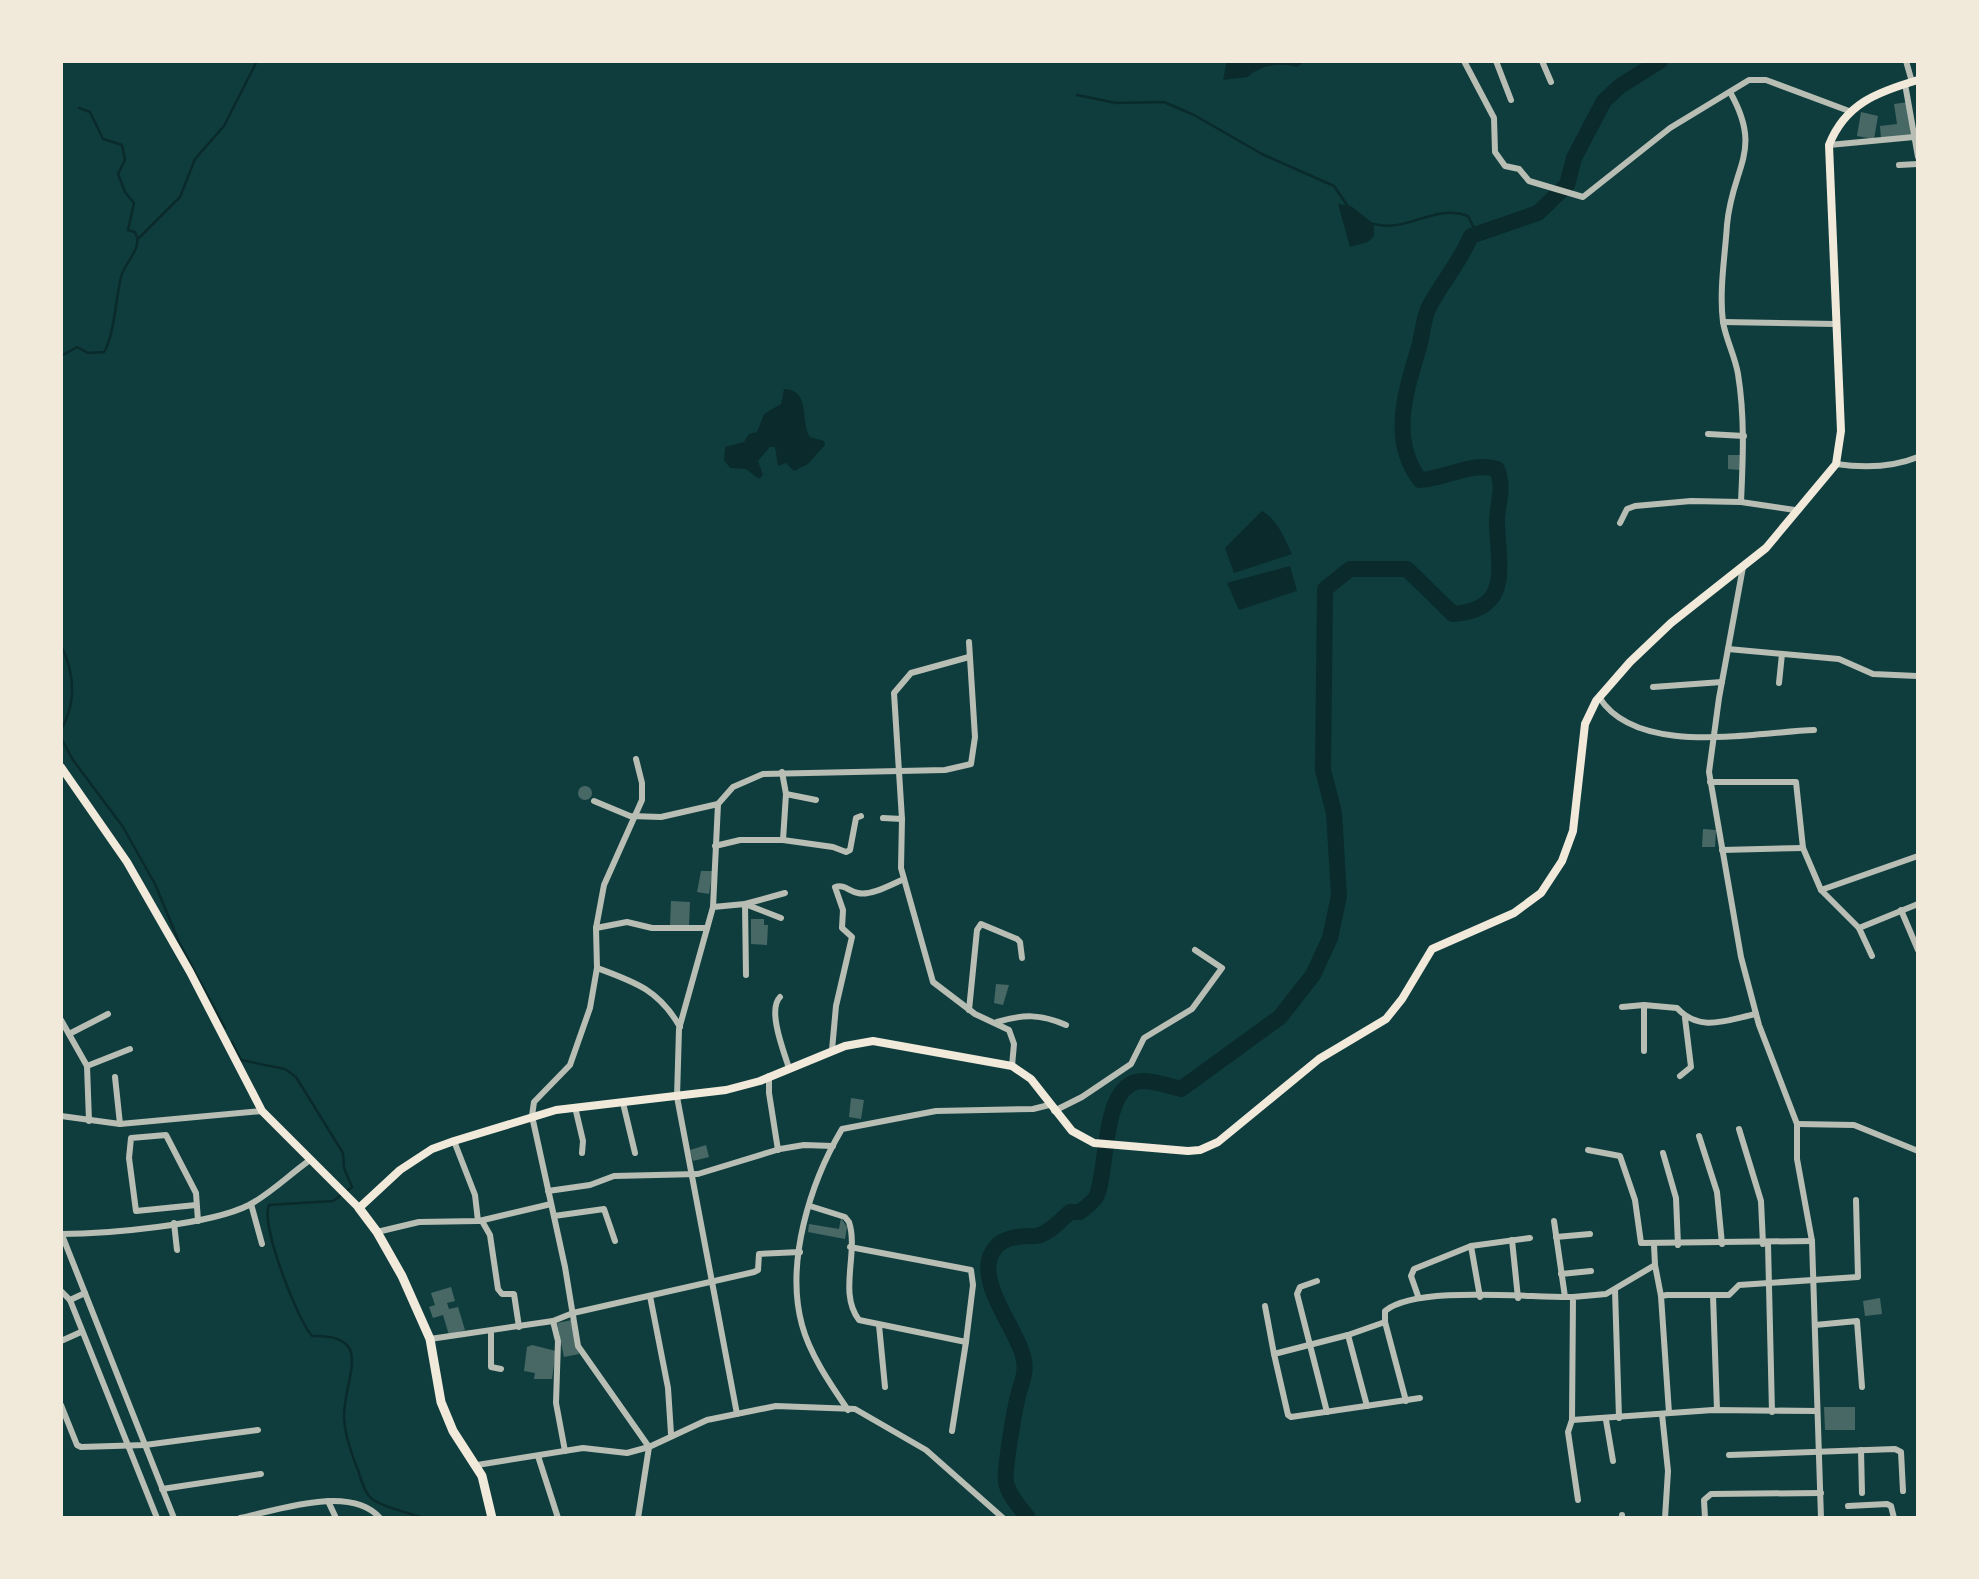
<svg xmlns="http://www.w3.org/2000/svg" width="1979" height="1579" viewBox="0 0 1979 1579" font-family="Spectral,serif">
  <style>
    .water { fill: #0a2a2b }
    .lines { fill: none; stroke-linecap: round; stroke-linejoin: round }
    .stream { stroke: #0a2a2b; stroke-width: 2.5 }
    .river { stroke: #0a2a2b; stroke-width: 16 }
    .building { fill: #486865 }
    .minor { stroke: #b8beb3; stroke-width: 6 }
    .secondary { stroke: #f1e9da; stroke-width: 8 }
    .primary { stroke: #f1e9da; stroke-width: 9 }
  </style>
  <rect width="100%" height="100%" fill="#0f3d3e"/>
  <g class="water">
    <path d="M 1227,61 L 1299,61 L 1303,63 L 1297,67 C 1282,62 1259,65 1248,77 L 1223,80 Z"/>
    <path d="M 1338,204 L 1351,206 L 1374,224 L 1374,236 L 1368,242 L 1350,247 Z"/>
    <path d="M 784,389 C 811,389 800,423 810,437 L 824,441 L 825,445 L 808,464 L 794,471 L 786,463 L 778,466 L 775,447 L 770,447 L 758,461 L 763,475 L 759,479 L 746,469 L 730,468 L 724,460 L 725,447 L 744,442 L 749,434 L 757,432 L 764,414 L 781,404 Z"/>
    <path d="M 1262,511 C 1279,521 1284,538 1292,554 L 1234,573 L 1225,548 Z"/>
    <path d="M 1290,566 L 1297,591 L 1239,610 L 1227,583 Z"/>
  </g>
  <g class="lines">
    <g class="stream">
      <path d="M 1077,95 L 1116,103 L 1164,102 L 1194,115 L 1262,154 L 1334,186 L 1347,205"/>
      <path d="M 1374,224 C 1408,233 1435,203 1468,216 L 1477,234"/>
      <path d="M 139,238 L 180,197 L 195,159 L 224,126 L 257,61"/>
      <path d="M 61,356 L 77,347 L 88,353 L 104,352 C 114,337 116,297 121,277 C 125,261 144,248 135,232 L 128,230 L 134,203 L 125,192 L 118,174 L 125,160 L 122,145 L 103,139 L 90,112 L 79,108"/>
      <path d="M 61,645 C 75,674 77,702 61,730"/>
      <path d="M 61,738 L 73,760 L 123,827 L 155,884 L 179,942 L 225,1028"/>
      <path d="M 232,1042 L 241,1060 L 285,1069 L 296,1077 L 343,1153 L 344,1168 L 352,1187 L 333,1201 L 269,1205 C 260,1224 297,1319 312,1336 C 377,1334 343,1379 344,1418 C 345,1436 351,1453 358,1470 C 361,1479 364,1493 372,1499 C 385,1508 407,1512 423,1518"/>
    </g>
    <path class="river" d="M 1028,1518 C 1020,1507 1008,1495 1006,1482 C 1004,1469 1015,1407 1019,1392 C 1023,1379 1027,1370 1023,1356 C 1017,1329 970,1275 996,1247 C 1005,1236 1023,1236 1035,1236 C 1048,1235 1061,1220 1070,1212 L 1080,1212 C 1085,1208 1093,1202 1096,1197 C 1109,1172 1100,1081 1143,1081 C 1155,1081 1169,1086 1181,1089 L 1280,1017 L 1313,975 L 1330,938 L 1339,896 L 1334,813 L 1323,770 L 1325,589 L 1350,569 L 1407,569 L 1453,614 C 1513,610 1498,566 1497,523 C 1497,503 1505,489 1497,469 C 1474,461 1448,478 1420,480 C 1389,439 1406,391 1419,347 C 1423,333 1423,318 1430,305 C 1443,281 1460,262 1471,236 L 1538,213 L 1567,185 L 1574,158 L 1604,101 L 1620,86 L 1660,61"/>
  </g>
  <g class="building">
    <path d="M 1908,102 L 1911,136 L 1881,139 L 1880,126 L 1897,124 L 1894,104 Z"/>
    <path d="M 1861,112 L 1878,116 L 1874,139 L 1857,136 Z"/>
    <path d="M 1728,455 L 1741,455 L 1740,470 L 1728,469 Z"/>
    <circle cx="585" cy="793" r="7"/>
    <path d="M 1703,829 L 1716,830 L 1715,847 L 1702,847 Z"/>
    <path d="M 701,871 L 713,871 L 709,894 L 697,892 Z"/>
    <path d="M 671,901 L 690,902 L 689,926 L 670,925 Z"/>
    <path d="M 751,919 L 764,919 L 764,925 L 768,925 L 767,945 L 751,944 Z"/>
    <path d="M 996,984 L 1009,985 L 1003,1005 L 994,1003 Z"/>
    <path d="M 851,1098 L 864,1100 L 861,1119 L 849,1117 Z"/>
    <path d="M 706,1145 L 709,1157 L 693,1161 L 690,1150 Z"/>
    <path d="M 841,1218 L 847,1227 L 845,1239 L 808,1232 L 809,1224 L 839,1229 Z"/>
    <path d="M 451,1287 L 455,1301 L 447,1303 L 449,1309 L 458,1307 L 465,1330 L 449,1335 L 443,1315 L 433,1318 L 429,1307 L 435,1305 L 431,1293 Z"/>
    <path d="M 1880,1298 L 1882,1314 L 1865,1316 L 1863,1301 Z"/>
    <path d="M 572,1320 L 579,1354 L 564,1357 L 557,1323 Z"/>
    <path d="M 532,1345 L 556,1351 L 552,1379 L 534,1379 L 535,1373 L 524,1371 L 527,1347 Z"/>
    <path d="M 1824,1407 L 1855,1407 L 1855,1430 L 1825,1430 Z"/>
  </g>
  <g class="lines">
    <g class="minor">
      <path d="M 1464,61 L 1494,118 L 1495,152 L 1505,166 L 1519,169 L 1529,181 L 1583,197 L 1670,128 L 1749,80 L 1766,80 L 1849,111"/>
      <path d="M 1496,61 L 1511,100"/>
      <path d="M 1542,61 L 1551,82"/>
      <path d="M 1906,61 L 1912,82"/>
      <path d="M 1905,84 L 1918,157"/>
      <path d="M 1730,92 C 1764,152 1732,166 1727,225 C 1725,256 1719,291 1723,322 C 1726,340 1735,356 1738,374 C 1745,417 1743,459 1741,502 L 1795,510"/>
      <path d="M 1829,145 L 1914,137"/>
      <path d="M 1899,165 L 1918,164"/>
      <path d="M 1723,322 L 1835,324"/>
      <path d="M 1708,434 L 1744,436"/>
      <path d="M 1836,464 C 1864,468 1891,468 1918,457"/>
      <path d="M 1620,523 L 1627,509 L 1635,506 L 1691,501 L 1741,502"/>
      <path d="M 1743,567 L 1719,698 L 1709,772 L 1741,957 L 1759,1025 L 1797,1124 L 1797,1159 L 1812,1241 L 1821,1518"/>
      <path d="M 1728,649 L 1839,659 L 1873,674 L 1917,676"/>
      <path d="M 1779,683 L 1782,654"/>
      <path d="M 1653,687 L 1722,682"/>
      <path d="M 1599,697 C 1637,758 1754,732 1814,730"/>
      <path d="M 636,759 L 642,783 L 642,800 L 604,885 L 596,928 L 597,968 L 590,1008 L 570,1065 L 534,1102 L 532,1116 L 565,1267 L 578,1346 L 649,1447 L 638,1518"/>
      <path d="M 782,772 L 786,794"/>
      <path d="M 1710,782 L 1796,782 L 1803,848 L 1821,890 L 1859,928 L 1872,956"/>
      <path d="M 816,800 L 786,794 L 783,840 L 833,847 L 846,852 L 850,850 L 856,818 L 861,816"/>
      <path d="M 594,801 L 630,816 L 661,817 L 718,804"/>
      <path d="M 883,818 L 902,819 L 894,693 L 911,673 L 969,657"/>
      <path d="M 902,819 L 901,868 L 933,982 L 975,1014 L 1009,1030 L 1014,1044 L 1012,1066"/>
      <path d="M 715,846 L 740,840 L 783,840"/>
      <path d="M 1722,850 L 1803,848"/>
      <path d="M 1821,890 L 1918,856"/>
      <path d="M 713,907 L 745,904 L 785,893"/>
      <path d="M 1901,910 L 1918,950"/>
      <path d="M 596,928 L 627,922 L 652,928 L 707,928"/>
      <path d="M 1859,928 L 1918,904"/>
      <path d="M 597,968 C 635,982 659,990 680,1027"/>
      <path d="M 746,975 L 745,904 L 781,918"/>
      <path d="M 780,997 C 767,1010 784,1052 789,1068"/>
      <path d="M 1622,1007 L 1644,1005"/>
      <path d="M 969,1010 L 977,930 L 981,924 L 1017,939 L 1020,942 L 1022,958"/>
      <path d="M 61,1020 L 87,1066 L 89,1121"/>
      <path d="M 997,1022 C 1024,1014 1040,1014 1066,1025"/>
      <path d="M 69,1034 L 108,1014"/>
      <path d="M 832,1050 L 836,1006 L 852,937 L 842,928 L 843,910 L 835,887 C 845,884 848,891 858,893 C 871,896 892,884 904,879"/>
      <path d="M 1644,1051 L 1644,1005 L 1677,1008 C 1700,1033 1727,1020 1756,1014"/>
      <path d="M 87,1066 L 130,1049"/>
      <path d="M 769,1076 L 769,1093 L 778,1150"/>
      <path d="M 1680,1076 L 1691,1067 L 1685,1018"/>
      <path d="M 115,1077 L 120,1124"/>
      <path d="M 623,1103 L 635,1153"/>
      <path d="M 575,1107 L 583,1141 L 582,1153"/>
      <path d="M 1054,1111 L 1082,1097 L 1131,1064 L 1144,1038 L 1192,1009 L 1222,968 L 1195,950"/>
      <path d="M 61,1116 L 120,1124 L 262,1111"/>
      <path d="M 1797,1124 L 1854,1125 L 1918,1151"/>
      <path d="M 1739,1129 L 1761,1201 L 1763,1244"/>
      <path d="M 1699,1136 L 1717,1192 L 1722,1244"/>
      <path d="M 1588,1150 L 1620,1156 L 1635,1200 L 1641,1243 L 1812,1241"/>
      <path d="M 1663,1153 L 1676,1198 L 1678,1245"/>
      <path d="M 548,1191 L 590,1185 L 614,1176 L 698,1174 L 780,1149 L 804,1145 L 833,1146"/>
      <path d="M 251,1204 L 262,1244"/>
      <path d="M 196,1205 L 136,1211 L 129,1158 L 131,1138 L 166,1135 L 196,1193 L 198,1221"/>
      <path d="M 810,1206 L 845,1217 L 849,1222 C 859,1252 838,1293 859,1320 L 966,1342 L 973,1285 L 971,1270 L 850,1247"/>
      <path d="M 554,1216 L 604,1209 L 615,1241"/>
      <path d="M 479,1221 L 551,1204"/>
      <path d="M 482,1221 L 490,1235 L 498,1289 L 502,1294 L 514,1294 L 519,1327"/>
      <path d="M 1554,1221 L 1565,1297"/>
      <path d="M 174,1223 L 177,1250"/>
      <path d="M 377,1232 L 419,1222 L 478,1221 L 475,1195 L 454,1141"/>
      <path d="M 61,1234 C 106,1234 210,1225 249,1205 C 270,1194 290,1174 310,1160"/>
      <path d="M 62,1235 L 174,1518"/>
      <path d="M 1556,1237 L 1590,1234"/>
      <path d="M 1512,1240 L 1518,1298"/>
      <path d="M 1768,1244 L 1772,1412"/>
      <path d="M 1654,1245 L 1655,1265 L 1606,1294 L 1573,1297 L 1572,1420 L 1713,1410 L 1817,1411"/>
      <path d="M 1471,1246 L 1480,1297"/>
      <path d="M 1655,1265 L 1661,1296"/>
      <path d="M 1561,1274 L 1591,1271"/>
      <path d="M 1317,1281 L 1300,1287 L 1297,1294 L 1327,1412"/>
      <path d="M 1615,1290 L 1619,1418"/>
      <path d="M 61,1291 L 70,1300 L 85,1293"/>
      <path d="M 1713,1295 L 1729,1295 L 1739,1285 L 1858,1277 L 1856,1200"/>
      <path d="M 650,1296 L 668,1388 L 671,1434"/>
      <path d="M 1418,1296 L 1411,1276 L 1414,1269 L 1471,1246 L 1530,1238"/>
      <path d="M 70,1300 L 157,1518"/>
      <path d="M 1265,1306 L 1274,1354"/>
      <path d="M 553,1321 L 558,1341 L 556,1403 L 565,1451"/>
      <path d="M 1385,1322 L 1348,1335 L 1274,1354 L 1288,1415 L 1291,1417 L 1420,1398"/>
      <path d="M 879,1325 L 885,1387"/>
      <path d="M 1815,1325 L 1857,1321 L 1862,1387"/>
      <path d="M 491,1332 L 491,1367 L 501,1369"/>
      <path d="M 1348,1335 L 1367,1406"/>
      <path d="M 430,1339 L 553,1321 L 573,1313 L 754,1272 L 758,1270 L 759,1254 L 800,1252"/>
      <path d="M 61,1341 L 81,1332"/>
      <path d="M 1406,1401 L 1385,1322 L 1385,1311 C 1417,1285 1529,1298 1573,1297"/>
      <path d="M 61,1405 L 77,1445 L 81,1447 L 145,1445 L 258,1430"/>
      <path d="M 848,1410 C 831,1385 810,1355 802,1325 C 785,1263 810,1183 842,1129 L 936,1111 L 1033,1109 L 1049,1105"/>
      <path d="M 1669,1413 L 1661,1296 L 1667,1295 L 1713,1295 L 1717,1410"/>
      <path d="M 737,1414 L 677,1097 L 679,1029 L 713,907 L 718,804 L 733,787 L 763,774 L 945,770 L 971,764 L 975,737 L 969,642"/>
      <path d="M 1662,1414 L 1668,1471 L 1665,1518"/>
      <path d="M 1572,1420 L 1568,1432 L 1578,1500"/>
      <path d="M 1606,1420 L 1613,1461"/>
      <path d="M 952,1431 L 966,1342"/>
      <path d="M 1861,1450 L 1862,1493"/>
      <path d="M 1729,1455 L 1895,1449 L 1901,1452 L 1903,1491"/>
      <path d="M 538,1456 L 558,1518"/>
      <path d="M 477,1465 L 583,1448 L 627,1453 L 649,1447 L 707,1420 L 776,1406 L 855,1409 L 926,1450 L 1003,1518"/>
      <path d="M 162,1489 L 261,1474"/>
      <path d="M 328,1501 L 336,1518"/>
      <path d="M 1848,1506 L 1887,1504 L 1891,1506 L 1894,1518"/>
      <path d="M 240,1518 C 278,1510 351,1484 380,1518"/>
      <path d="M 1622,1518 L 1622,1515"/>
      <path d="M 1705,1518 L 1704,1500 L 1711,1494 L 1821,1493"/>
    </g>
    <path class="secondary" d="M 61,767 L 127,862 L 190,972 L 262,1111 L 359,1208 L 400,1170 L 432,1149 L 454,1141 L 556,1110 L 726,1090 L 760,1081 L 845,1046 L 873,1041 L 1012,1066 L 1031,1079 L 1072,1131 L 1094,1143 L 1188,1151 L 1200,1150 L 1218,1142 L 1319,1059 L 1386,1019 L 1402,999 L 1432,949 L 1514,913 L 1541,893 L 1562,861 L 1573,831 L 1585,724 L 1596,701 L 1630,662 L 1671,623 L 1766,548 L 1836,464 L 1841,431 L 1829,145 C 1845,104 1877,92 1918,80"/>
    <path class="primary" d="M 359,1208 L 377,1232 L 402,1276 L 430,1339 L 441,1402 L 453,1431 L 482,1476 L 492,1518"/>
  </g>
  <rect width="1979" height="1579" fill="none" stroke="#f1e9da" stroke-width="126"/>
</svg>
